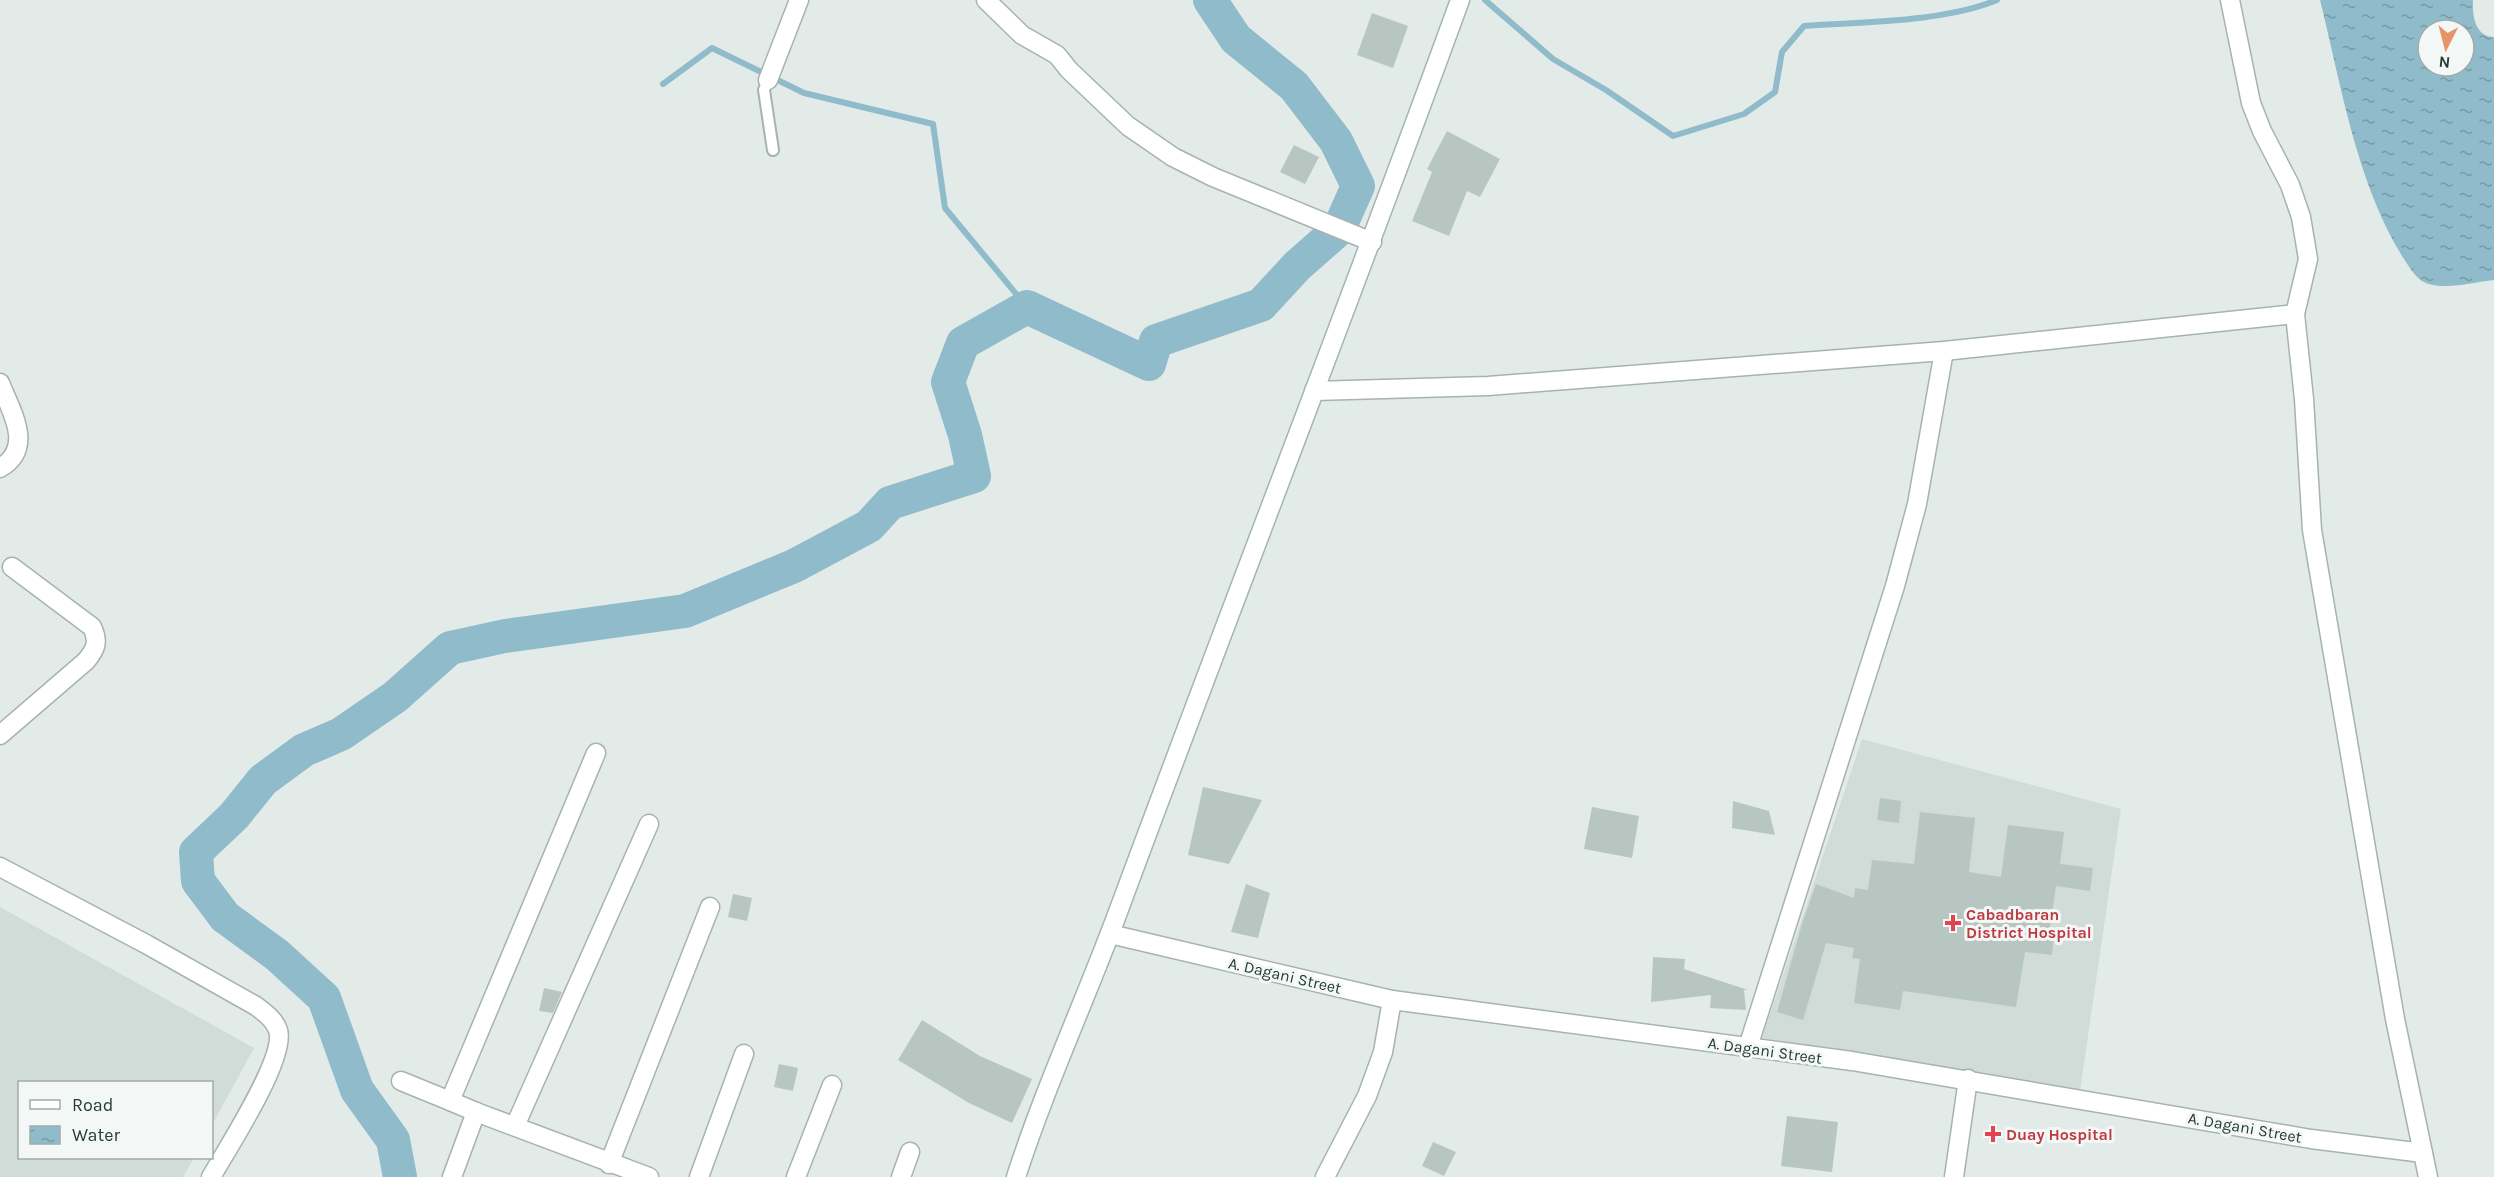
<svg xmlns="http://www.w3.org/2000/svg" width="2494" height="1177" viewBox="0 0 2494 1177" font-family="Karla,sans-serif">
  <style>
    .built { fill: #d1dbd8 }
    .water { fill: url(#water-ripples); fill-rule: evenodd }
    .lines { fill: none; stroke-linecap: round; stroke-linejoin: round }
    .stream { stroke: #90bbcb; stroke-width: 6 }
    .river { stroke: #90bbcb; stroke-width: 34 }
    .building { fill: #b8c6c2 }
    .service-casing { stroke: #a6b3b0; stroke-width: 14 }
    .minor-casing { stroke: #a6b3b0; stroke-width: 21 }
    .tertiary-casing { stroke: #a6b3b0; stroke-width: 21 }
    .secondary-casing { stroke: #a2b6b1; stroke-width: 21 }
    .service { stroke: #fff; stroke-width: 10 }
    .minor { stroke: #fff; stroke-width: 18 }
    .tertiary { stroke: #fff; stroke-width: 18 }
    .secondary { stroke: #fff; stroke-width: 18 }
    .health-dot { fill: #e0444e; stroke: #f3f8f6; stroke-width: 2 }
    .labels { text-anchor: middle; stroke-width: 6; stroke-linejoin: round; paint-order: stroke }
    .health-label { font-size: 16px; font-weight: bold; fill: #be3a42; stroke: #f3f8f6; text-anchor: start }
    .street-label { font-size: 16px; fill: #243b37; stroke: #f3f8f6 }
  </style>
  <defs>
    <pattern id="water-ripples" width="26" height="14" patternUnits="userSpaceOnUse" patternTransform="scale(1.5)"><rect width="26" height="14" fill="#90bbcb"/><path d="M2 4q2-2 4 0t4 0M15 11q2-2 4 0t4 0" fill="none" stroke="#7599a6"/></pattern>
  </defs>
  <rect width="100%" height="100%" fill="#e3ebe9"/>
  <g class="built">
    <path d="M 1862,739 L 2121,809 L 2080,1091 L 1762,1038 Z"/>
    <path d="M 0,907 L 254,1048 L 212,1125 L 212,1082 L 20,1082 L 20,1158 L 194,1158 L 183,1177 L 0,1177 Z"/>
  </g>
  <path class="water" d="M 2320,0 L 2473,0 C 2472,15 2475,37 2494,37 L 2494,280 C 2473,282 2441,292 2422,281 C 2414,276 2407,263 2402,256 C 2356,181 2341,84 2320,0 ZM 2428,30 L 2464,30 L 2464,66 L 2428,66 Z"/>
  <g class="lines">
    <g class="stream">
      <path d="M 1485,0 L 1553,59 L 1606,90 L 1673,136 L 1744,114 L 1775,92 L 1782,52 L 1804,26 C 1862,22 1944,22 1997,0"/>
      <path d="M 663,84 L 712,48 L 804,93 L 933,124 L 945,208 L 1027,307"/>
    </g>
    <path class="river" d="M 400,1177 L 393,1140 L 357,1090 L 324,998 L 277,955 L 225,917 L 198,881 L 196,852 L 234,816 L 263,780 L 304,750 L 341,734 L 395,697 L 450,648 L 505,636 L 685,611 L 794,566 L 869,526 L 890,503 L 974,476 L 965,435 L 948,382 L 963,343 L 1027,307 L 1149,364 L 1156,341 L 1261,305 L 1297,266 L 1339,229 L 1358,186 L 1336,141 L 1294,86 L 1236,39 L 1210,0"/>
  </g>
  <g class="building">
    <path d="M 1372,13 L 1408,26 L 1393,68 L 1357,55 Z"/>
    <path d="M 1447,131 L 1500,159 L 1480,197 L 1467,191 L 1449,236 L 1412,221 L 1432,172 L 1427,169 Z"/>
    <path d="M 1294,145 L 1319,157 L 1305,184 L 1280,172 Z"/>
    <path d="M 1203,787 L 1262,800 L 1229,864 L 1188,855 Z"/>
    <path d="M 1880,798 L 1901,801 L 1899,823 L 1877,820 Z"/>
    <path d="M 1733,801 L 1769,811 L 1775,835 L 1732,828 Z"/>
    <path d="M 1592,807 L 1639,816 L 1632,858 L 1584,849 Z"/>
    <path d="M 1920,812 L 1975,818 L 1969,872 L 2001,877 L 2008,825 L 2064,832 L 2060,864 L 2093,868 L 2090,891 L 2056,886 L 2049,934 L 2054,934 L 2052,955 L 2025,952 L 2016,1007 L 1903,991 L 1900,1010 L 1854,1003 L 1860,959 L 1852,958 L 1854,948 L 1826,943 L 1803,1020 L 1777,1012 L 1802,924 L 1816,884 L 1854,898 L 1855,888 L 1868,890 L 1872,860 L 1914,864 Z"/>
    <path d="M 1246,884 L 1270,893 L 1258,938 L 1231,932 Z"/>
    <path d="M 733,894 L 752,898 L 747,921 L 728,917 Z"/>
    <path d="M 1653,957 L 1685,959 L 1684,969 L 1748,990 L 1744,990 L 1746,1010 L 1710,1008 L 1711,995 L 1651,1002 Z"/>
    <path d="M 544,988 L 562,992 L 553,1013 L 539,1011 Z"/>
    <path d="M 922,1020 L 980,1056 L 1032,1079 L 1012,1123 L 969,1103 L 898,1060 Z"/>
    <path d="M 779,1064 L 798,1068 L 793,1091 L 774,1087 Z"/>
    <path d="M 1787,1116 L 1838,1122 L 1832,1172 L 1781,1166 Z"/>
    <path d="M 1433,1142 L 1456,1152 L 1444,1176 L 1422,1166 Z"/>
  </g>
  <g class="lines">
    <g class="service-casing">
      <path id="service" d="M 768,80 L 764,90 L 773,150"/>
    </g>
    <g class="minor-casing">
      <g id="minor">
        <path d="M 986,0 L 1022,35 L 1057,55 L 1069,70 L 1128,126 L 1173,157 L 1213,177 L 1372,242"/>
        <path d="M 2230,0 L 2251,103 L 2262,131 L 2290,185 L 2301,217 L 2308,259 L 2295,314 L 2304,399 L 2312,530 L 2395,1019 L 2423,1153"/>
        <path d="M 768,80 L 799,0"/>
        <path d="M 0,383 C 11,411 35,448 0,468"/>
        <path d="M 1314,391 L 1488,386 L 1944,351 L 2295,314"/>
        <path d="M 0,735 L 86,661 C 96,649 99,642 92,627 L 12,567"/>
        <path d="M 0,867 L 146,944 L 256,1006 C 265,1013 274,1019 278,1030 C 287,1057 227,1149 211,1177"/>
        <path d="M 1748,1047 L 1895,586 L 1917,504 L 1944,351"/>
        <path d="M 401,1081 L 450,1101"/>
        <path d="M 476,1112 L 450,1101 L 596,753"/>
        <path d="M 515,1126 L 649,824"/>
        <path d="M 609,1164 L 710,907"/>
        <path d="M 452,1177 L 476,1112 L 649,1177"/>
        <path d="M 699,1177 L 744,1054"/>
        <path d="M 796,1177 L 832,1085"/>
        <path d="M 901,1177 L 910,1152"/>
        <path d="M 1325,1177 L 1367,1096 L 1383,1052 L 1392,1000"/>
        <path d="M 1954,1177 L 1968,1079"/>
      </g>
    </g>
    <g class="tertiary-casing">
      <path id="tertiary" d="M 1110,934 L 1392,1000 L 1852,1061 L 2311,1139 L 2423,1153 L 2428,1177"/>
    </g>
    <g class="secondary-casing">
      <path id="secondary" d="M 1016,1177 C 1045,1087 1085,1001 1118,912 C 1231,607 1349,305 1460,0"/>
    </g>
    <use href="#service" class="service"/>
    <use href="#minor" class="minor"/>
    <use href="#tertiary" class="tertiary"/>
    <use href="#secondary" class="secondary"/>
  </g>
  <g class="health-dot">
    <path d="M1950 914h6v6h6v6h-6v6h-6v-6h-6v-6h6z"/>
    <path d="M1990 1125h6v6h6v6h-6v6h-6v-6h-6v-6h6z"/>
  </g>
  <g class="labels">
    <g class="health-label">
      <text x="1966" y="920">Cabadbaran<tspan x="1966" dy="18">District Hospital</tspan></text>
      <text x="2006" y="1140">Duay Hospital</text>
    </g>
    <g class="street-label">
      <text transform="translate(1285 975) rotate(13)" y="6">A. Dagani Street</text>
      <text transform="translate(1765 1050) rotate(8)" y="6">A. Dagani Street</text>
      <text transform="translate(2245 1127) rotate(10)" y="6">A. Dagani Street</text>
    </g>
  </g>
  <rect x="18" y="1081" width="195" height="78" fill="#f3f8f6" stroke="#a0acaa" stroke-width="1.5"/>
  <rect x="30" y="1100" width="30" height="9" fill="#ffffff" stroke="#a0acaa" stroke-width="1.5"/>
  <text x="72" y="1111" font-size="18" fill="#243b37">Road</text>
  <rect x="30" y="1126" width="30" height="18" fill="url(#water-ripples)" stroke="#a0acaa" stroke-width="1.5"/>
  <text x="72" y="1141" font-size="18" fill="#243b37">Water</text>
  <g transform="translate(2446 48) rotate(186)"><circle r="28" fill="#f3f8f6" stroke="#a0acaa" stroke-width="1.5"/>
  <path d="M0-4.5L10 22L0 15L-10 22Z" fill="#e59567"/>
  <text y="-9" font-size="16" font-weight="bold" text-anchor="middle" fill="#243b37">N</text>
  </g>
</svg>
